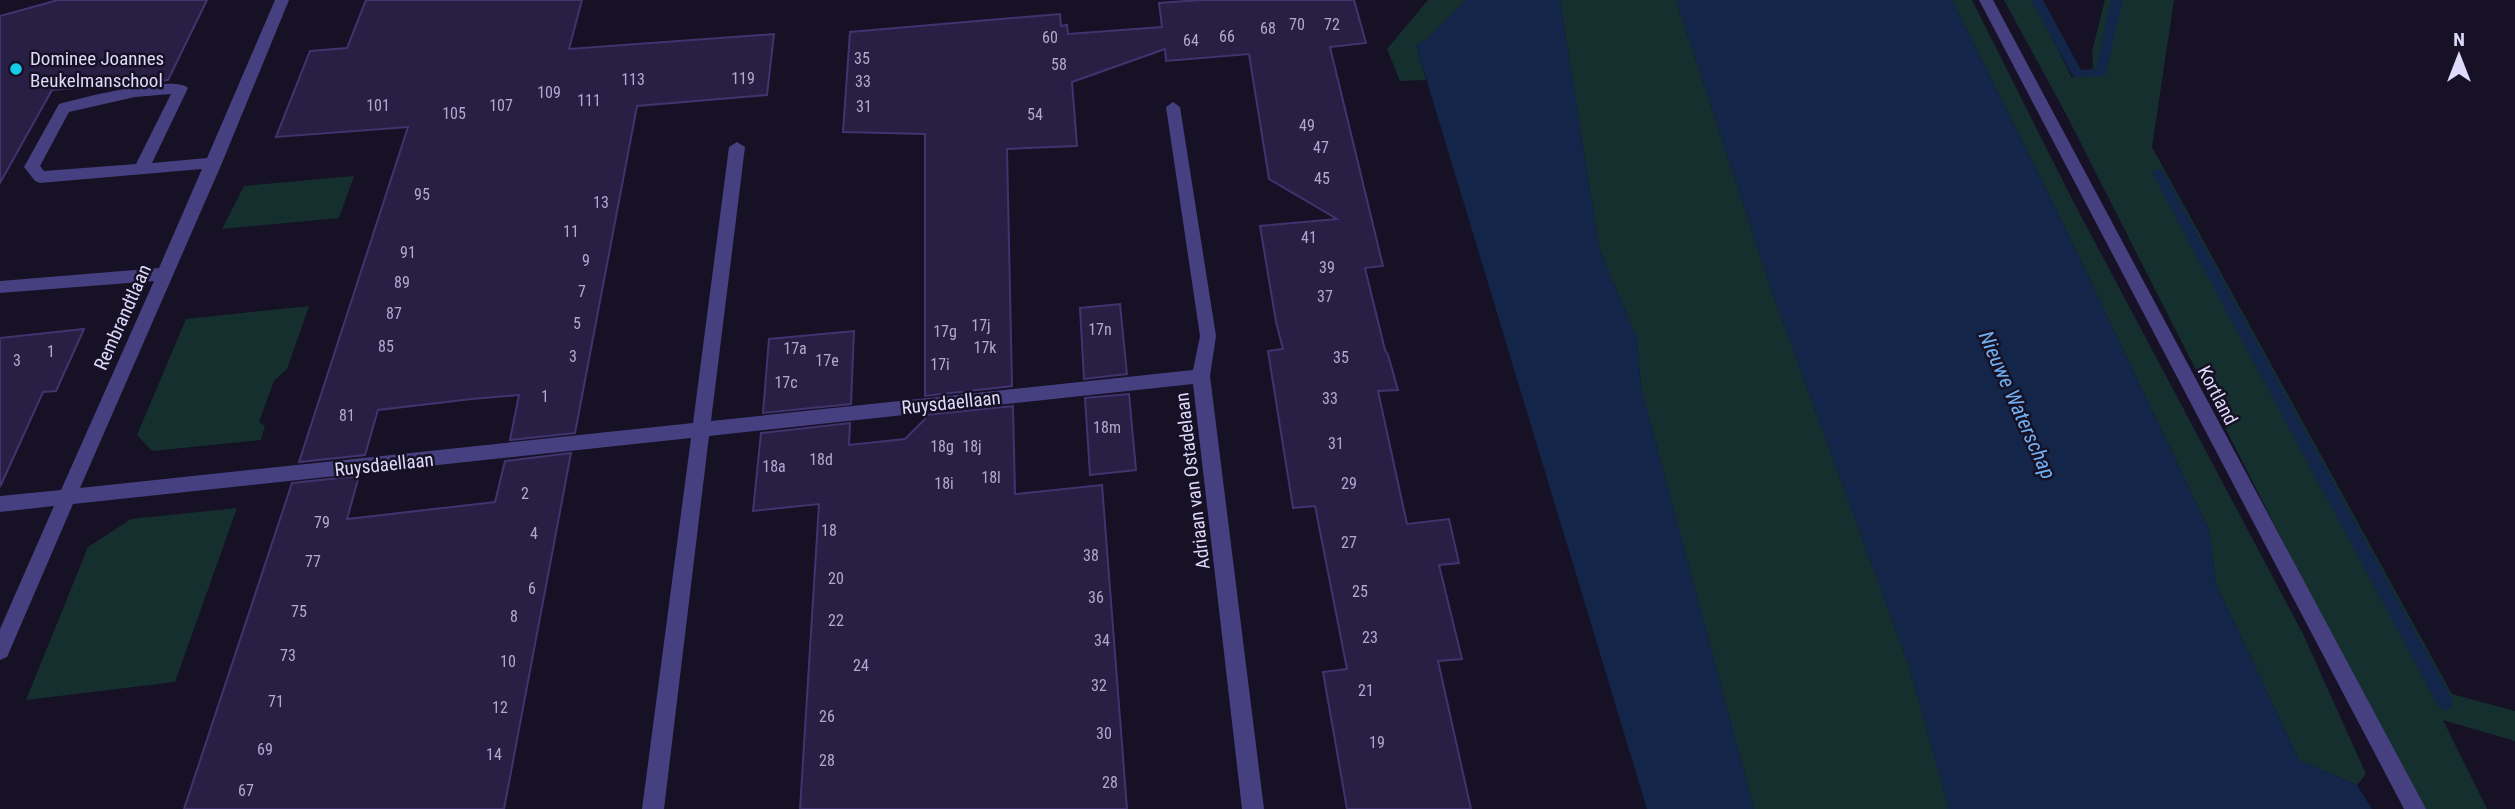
<svg xmlns="http://www.w3.org/2000/svg" width="2515" height="809" viewBox="0 0 2515 809" font-family="'Roboto Condensed',sans-serif">
  <style>
    .green { fill: #152f2f }
    .water { fill: #132548 }
    .lines { fill: none; stroke-linecap: round; stroke-linejoin: round }
    .stream { fill: #132548; fill-rule: evenodd }
    .building { fill: #281f45; stroke: #42336f; stroke-width: 2 }
    .minor { fill: #464080; fill-rule: evenodd }
    .poi-dot { fill: #15ccec; stroke: #161125; stroke-width: 2.5 }
    .labels { text-anchor: middle; stroke-width: 5; stroke-linejoin: round; paint-order: stroke }
    .number-label { font-size: 16px; fill: #b1aace }
    .poi-label { font-size: 19px; fill: #dfd9fc; stroke: #161125; text-anchor: start }
    .street-label { font-size: 19px; fill: #dfd9fc; stroke: #161125 }
    .water-label { font-size: 21px; font-style: italic; fill: #70b0f3; stroke: #161125 }
  </style>
  <rect width="100%" height="100%" fill="#161125"/>
  <g class="green">
    <path d="M 1428,0 L 1466,0 L 1426,40 L 1416,45 L 1426,80 L 1400,81 L 1387,49 Z"/>
    <path d="M 1560,0 L 1676,0 L 1775,300 L 1910,669 L 1949,809 L 1754,809 L 1641,388 L 1637,339 L 1599,248 Z"/>
    <path d="M 1952,0 L 1972,0 L 2072,199 L 2303,634 L 2366,774 L 2357,785 L 2299,760 L 2216,584 L 2209,530 L 2057,211 Z"/>
    <path d="M 2004,0 L 2033,0 L 2072,78 L 2093,68 L 2092,52 L 2105,0 L 2174,0 L 2152,147 L 2452,694 L 2515,711 L 2515,741 L 2443,720 L 2487,809 L 2422,809 L 2376,725 L 2067,116 Z"/>
    <path d="M 354,176 L 339,218 L 222,229 L 244,186 Z"/>
    <path d="M 309,306 L 287,369 L 274,381 L 259,422 L 265,426 L 261,440 L 152,451 L 137,435 L 186,319 Z"/>
    <path d="M 237,508 L 175,682 L 26,700 L 88,547 L 131,519 Z"/>
  </g>
  <g class="water">
    <path d="M 1466,0 L 1560,0 L 1599,248 L 1637,339 L 1641,388 L 1754,809 L 1647,809 L 1416,45 L 1426,40 Z"/>
    <path d="M 1676,0 L 1952,0 L 2057,211 L 2209,530 L 2216,584 L 2299,760 L 2357,785 L 2372,809 L 1949,809 L 1910,669 L 1775,300 Z"/>
  </g>
  <g class="lines">
    <g class="stream">
      <path d="M 2031,0 L 2043,0 L 2081,70 L 2096,69 L 2111,0 L 2123,0 L 2105,76 L 2073,77 Z"/>
      <path d="M 2158,169 L 2164,173 L 2451,697 L 2453,702 L 2451,707 L 2445,710 L 2439,707 L 2152,173 Z"/>
    </g>
  </g>
  <g class="building">
    <path d="M 58,0 L 207,0 L 168,80 L 52,90 L 0,183 L 0,16 Z"/>
    <path d="M 366,0 L 582,0 L 569,49 L 774,34 L 767,95 L 637,106 L 575,433 L 510,440 L 519,395 L 472,399 L 378,410 L 365,455 L 299,462 L 408,127 L 276,137 L 310,51 L 347,48 Z"/>
    <path d="M 1200,0 L 1354,0 L 1366,43 L 1330,47 L 1383,266 L 1365,268 L 1385,350 L 1388,355 L 1398,390 L 1378,391 L 1407,524 L 1449,519 L 1459,563 L 1439,565 L 1462,659 L 1438,661 L 1471,809 L 1347,809 L 1323,672 L 1347,669 L 1315,506 L 1293,508 L 1268,351 L 1283,349 L 1276,322 L 1260,226 L 1337,219 L 1269,179 L 1249,54 L 1166,61 L 1165,49 L 1072,82 L 1077,146 L 1007,149 L 1012,386 L 925,396 L 925,134 L 843,132 L 850,32 L 1060,14 L 1061,26 L 1067,25 L 1068,34 L 1162,27 L 1159,3 Z"/>
    <path d="M 1120,304 L 1127,374 L 1084,379 L 1080,308 Z"/>
    <path d="M 84,329 L 56,391 L 43,392 L 0,487 L 0,338 Z"/>
    <path d="M 854,331 L 851,404 L 763,413 L 769,339 Z"/>
    <path d="M 1129,394 L 1136,470 L 1090,475 L 1085,398 Z"/>
    <path d="M 1013,406 L 1015,494 L 1102,485 L 1127,809 L 800,809 L 819,504 L 753,511 L 761,433 L 850,423 L 849,445 L 905,439 L 925,419 L 925,415 Z"/>
    <path d="M 571,453 L 504,809 L 184,809 L 292,483 L 359,476 L 347,519 L 495,502 L 505,461 Z"/>
  </g>
  <g class="lines">
    <g class="minor">
      <path d="M 275,0 L 289,0 L 222,163 L 80,488 L 693,423 L 729,147 L 737,142 L 745,147 L 711,421 L 1193,370 L 1200,336 L 1166,107 L 1173,102 L 1180,107 L 1216,336 L 1210,376 L 1264,809 L 1242,809 L 1193,384 L 709,436 L 664,809 L 642,809 L 691,438 L 73,504 L 7,657 L 0,660 L 0,629 L 54,506 L 0,512 L 0,496 L 61,490 L 154,281 L 0,293 L 0,281 L 159,268 L 202,169 L 40,183 L 35,181 L 24,167 L 59,104 C 80,98 175,74 188,88 L 152,163 L 207,158 ZM 171,94 L 136,164 L 44,171 L 40,166 L 69,112 L 135,97 Z"/>
      <path d="M 1979,0 L 1993,0 L 2426,809 L 2404,809 Z"/>
    </g>
  </g>
  <circle class="poi-dot" cx="16" cy="69" r="7"/>
  <g class="labels">
    <g class="number-label">
      <text x="1297" y="30">70</text>
      <text x="1332" y="30">72</text>
      <text x="1268" y="34">68</text>
      <text x="1227" y="42">66</text>
      <text x="1050" y="43">60</text>
      <text x="1191" y="46">64</text>
      <text x="862" y="64">35</text>
      <text x="1059" y="70">58</text>
      <text x="743" y="84">119</text>
      <text x="633" y="85">113</text>
      <text x="863" y="87">33</text>
      <text x="549" y="98">109</text>
      <text x="589" y="106">111</text>
      <text x="378" y="111">101</text>
      <text x="501" y="111">107</text>
      <text x="864" y="112">31</text>
      <text x="454" y="119">105</text>
      <text x="1035" y="120">54</text>
      <text x="1307" y="131">49</text>
      <text x="1321" y="153">47</text>
      <text x="1322" y="184">45</text>
      <text x="422" y="200">95</text>
      <text x="601" y="208">13</text>
      <text x="571" y="237">11</text>
      <text x="1309" y="243">41</text>
      <text x="408" y="258">91</text>
      <text x="586" y="266">9</text>
      <text x="1327" y="273">39</text>
      <text x="402" y="288">89</text>
      <text x="582" y="297">7</text>
      <text x="1325" y="302">37</text>
      <text x="394" y="319">87</text>
      <text x="577" y="329">5</text>
      <text x="981" y="331">17j</text>
      <text x="1100" y="335">17n</text>
      <text x="945" y="337">17g</text>
      <text x="386" y="352">85</text>
      <text x="985" y="353">17k</text>
      <text x="795" y="354">17a</text>
      <text x="51" y="357">1</text>
      <text x="573" y="362">3</text>
      <text x="1341" y="363">35</text>
      <text x="17" y="366">3</text>
      <text x="827" y="366">17e</text>
      <text x="940" y="370">17i</text>
      <text x="786" y="388">17c</text>
      <text x="545" y="402">1</text>
      <text x="1330" y="404">33</text>
      <text x="347" y="421">81</text>
      <text x="1107" y="433">18m</text>
      <text x="1336" y="449">31</text>
      <text x="942" y="452">18g</text>
      <text x="972" y="452">18j</text>
      <text x="821" y="465">18d</text>
      <text x="774" y="472">18a</text>
      <text x="991" y="483">18l</text>
      <text x="944" y="489">18i</text>
      <text x="1349" y="489">29</text>
      <text x="525" y="499">2</text>
      <text x="322" y="528">79</text>
      <text x="829" y="536">18</text>
      <text x="534" y="539">4</text>
      <text x="1349" y="548">27</text>
      <text x="1091" y="561">38</text>
      <text x="313" y="567">77</text>
      <text x="836" y="584">20</text>
      <text x="532" y="594">6</text>
      <text x="1360" y="597">25</text>
      <text x="1096" y="603">36</text>
      <text x="299" y="617">75</text>
      <text x="514" y="622">8</text>
      <text x="836" y="626">22</text>
      <text x="1370" y="643">23</text>
      <text x="1102" y="646">34</text>
      <text x="288" y="661">73</text>
      <text x="508" y="667">10</text>
      <text x="861" y="671">24</text>
      <text x="1099" y="691">32</text>
      <text x="1366" y="696">21</text>
      <text x="276" y="707">71</text>
      <text x="500" y="713">12</text>
      <text x="827" y="722">26</text>
      <text x="1104" y="739">30</text>
      <text x="1377" y="748">19</text>
      <text x="265" y="755">69</text>
      <text x="494" y="760">14</text>
      <text x="827" y="766">28</text>
      <text x="1110" y="788">28</text>
      <text x="246" y="796">67</text>
    </g>
    <g class="poi-label">
      <text x="30" y="65">Dominee Joannes<tspan x="30" dy="22">Beukelmanschool</tspan></text>
    </g>
    <g class="street-label">
      <text transform="translate(122 317) rotate(-66)" y="7">Rembrandtlaan</text>
      <text transform="translate(2218 395) rotate(62)" y="7">Kortland</text>
      <text transform="translate(951 402) rotate(-6)" y="7">Ruysdaellaan</text>
      <text transform="translate(384 464) rotate(-6)" y="7">Ruysdaellaan</text>
      <text transform="translate(1192 481) rotate(-97)" y="7">Adriaan van Ostadelaan</text>
    </g>
    <g class="water-label">
      <text transform="translate(2017 405) rotate(66)" y="7">Nieuwe Waterschap</text>
    </g>
  </g>
  <g transform="translate(2459 56)" stroke="#161125" stroke-width="5" paint-order="stroke">
  <path d="M0-5L12 26L0 18L-12 26Z" fill="#dfd9fc"/>
  <text y="-10" font-size="19" font-weight="bold" text-anchor="middle" fill="#dfd9fc">N</text>
  </g>
</svg>
